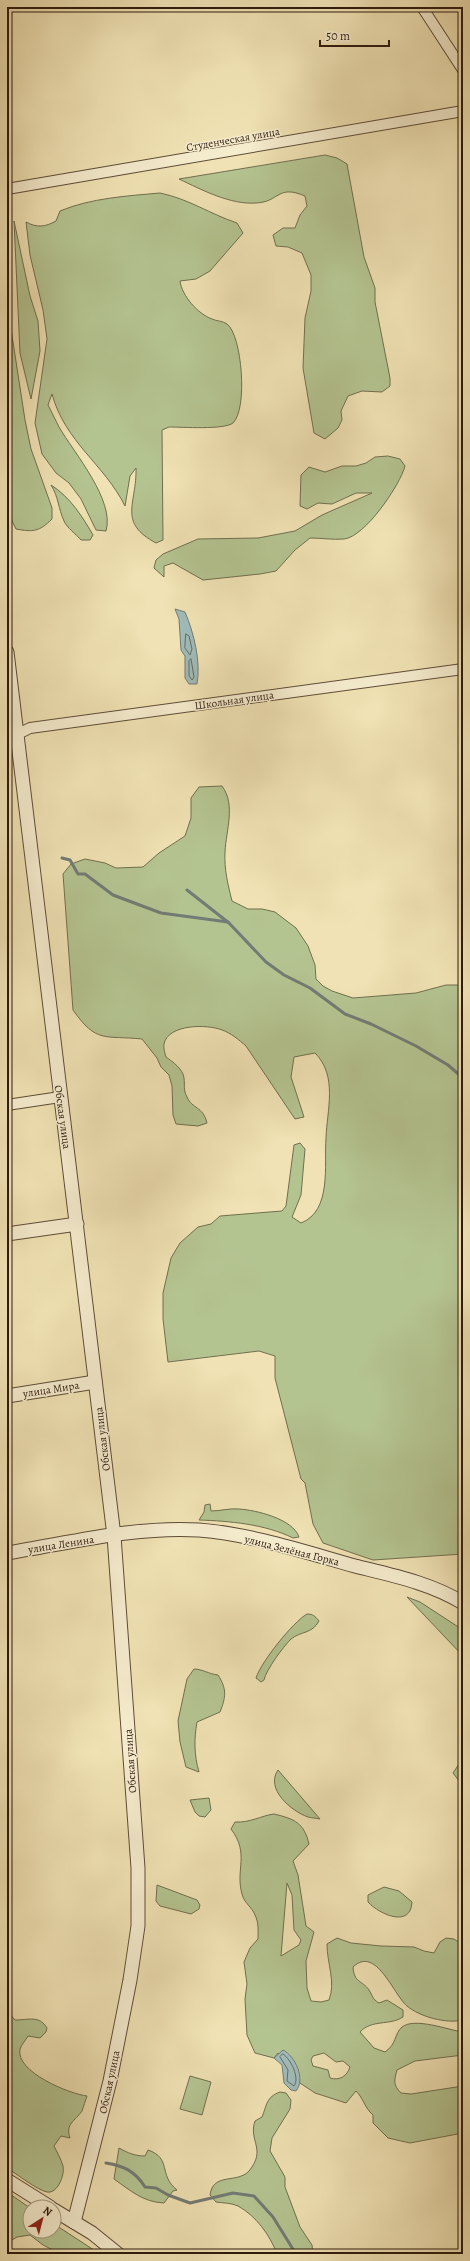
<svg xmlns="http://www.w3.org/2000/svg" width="470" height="2261" viewBox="0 0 470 2261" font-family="Alegreya,serif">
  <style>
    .green { fill: #b4c491; stroke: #706f4f; fill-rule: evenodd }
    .water { fill: #a0bbb9; stroke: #727b74 }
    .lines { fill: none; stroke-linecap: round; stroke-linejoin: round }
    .shore { stroke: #666a63; stroke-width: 1 }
    .stream { stroke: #727b74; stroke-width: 3 }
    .minor-casing { stroke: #5e4c37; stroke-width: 12 }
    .tertiary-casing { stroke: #5e4c37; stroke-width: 15 }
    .minor { stroke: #f5ecce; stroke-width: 10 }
    .tertiary { stroke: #f5ecce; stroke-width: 13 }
    .labels { text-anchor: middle; stroke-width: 3; stroke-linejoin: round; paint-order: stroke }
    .street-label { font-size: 11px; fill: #2d1a0d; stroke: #f5ecce }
  </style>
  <rect width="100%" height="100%" fill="#f0e2b4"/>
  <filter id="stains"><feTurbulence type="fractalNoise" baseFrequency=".005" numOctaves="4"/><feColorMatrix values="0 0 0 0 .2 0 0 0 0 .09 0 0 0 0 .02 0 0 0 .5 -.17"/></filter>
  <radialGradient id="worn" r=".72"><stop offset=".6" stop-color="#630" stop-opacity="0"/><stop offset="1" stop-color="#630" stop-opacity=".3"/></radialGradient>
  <g class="green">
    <path d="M 325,155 L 337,158 L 347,164 L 364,257 L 375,288 L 375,302 L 390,378 L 390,386 L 382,392 L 362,391 L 348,396 L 341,411 L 342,420 L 338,428 L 325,439 L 314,433 L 303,368 L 305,318 L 311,291 L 311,275 L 302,253 L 288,247 L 276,246 L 273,235 L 283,228 L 295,228 L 300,215 L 307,206 L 305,196 C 277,184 280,202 256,203 C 231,205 202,190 179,179 Z"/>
    <path d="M 160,193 C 189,199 210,214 237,223 L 243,233 L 210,271 L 196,279 L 180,281 C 182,296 198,314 212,319 C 216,321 223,321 227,324 C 242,335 248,409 233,423 C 224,430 182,427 169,427 L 162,430 L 163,540 L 156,543 C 117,522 137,504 136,468 L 130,476 L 125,506 C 104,464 65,442 52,394 L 48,405 C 52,412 55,420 59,427 C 74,453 115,500 106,531 L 96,530 L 81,499 L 69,483 L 56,473 L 42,454 L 35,423 L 47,339 L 43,310 L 30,255 L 26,222 C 37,228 45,227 56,221 L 60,211 C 91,198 127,196 160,193 Z"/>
    <path d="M 14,221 L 30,296 L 38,321 L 40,351 L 31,399 L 20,353 Z"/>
    <path d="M 7,252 L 11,329 L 25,420 L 31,449 L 52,508 L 52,519 C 39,532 33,532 16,529 L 8,513 L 7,504 Z"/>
    <path d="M 388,456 L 400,459 L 405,466 C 400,485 365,537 344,539 C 333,540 321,538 310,538 L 295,550 L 276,571 L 260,574 L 203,580 L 173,563 L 164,566 L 164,577 L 154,568 L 156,560 L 163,554 L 198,539 L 258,538 L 295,531 L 322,515 L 372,493 L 356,493 L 332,504 L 318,503 L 307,509 L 300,506 L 301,475 L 309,467 L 325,472 L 342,466 L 356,466 L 366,463 L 375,457 Z"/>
    <path d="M 51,485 C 70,497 82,516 93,535 L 90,540 L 81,540 C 76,534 67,528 64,521 C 58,508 59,498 51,485 Z"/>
    <path d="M 222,786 C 236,805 226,830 225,852 C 224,869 228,885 232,901 L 248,909 L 262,909 L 275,912 L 296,928 L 308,946 L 315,965 L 316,979 L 323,986 L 332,991 L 353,998 L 416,993 L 446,985 L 463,985 L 463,1554 L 373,1560 L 323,1543 L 313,1524 L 305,1483 L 301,1479 L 275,1378 L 275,1356 L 259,1351 L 168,1362 L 163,1319 L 163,1293 L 171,1258 L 180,1243 L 198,1227 L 211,1224 L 220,1216 L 282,1211 L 286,1206 L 294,1145 L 300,1143 L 305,1149 L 301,1195 L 292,1217 L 301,1223 C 332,1211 324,1165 326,1138 C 327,1110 338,1076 315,1053 L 294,1057 L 291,1077 L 304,1117 L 295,1119 L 246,1046 C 239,1040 231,1033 222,1030 C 207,1024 168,1024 164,1044 C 163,1048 165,1053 166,1057 C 173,1062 183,1069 184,1078 C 185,1085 183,1090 187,1097 C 192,1109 203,1106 207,1123 L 198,1126 L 176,1124 L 173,1115 L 172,1086 L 169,1075 L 161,1067 L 157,1058 L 142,1039 C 104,1035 97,1044 73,1010 L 63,874 L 71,864 L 85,859 L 105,863 L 116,868 L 143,867 L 159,853 L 185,836 L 191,818 L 191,798 L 199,787 Z"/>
    <path d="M 210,1504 L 211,1511 C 220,1511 230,1508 239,1509 C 256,1510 293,1519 299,1537 L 293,1538 C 265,1524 229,1521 199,1520 L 204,1512 L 205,1505 Z"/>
    <path d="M 407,1597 L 420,1602 L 463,1630 L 463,1656 Z"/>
    <path d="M 307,1614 C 313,1614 315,1616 319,1621 C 312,1634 301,1631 291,1639 C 283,1647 266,1670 264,1680 L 261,1682 L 256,1678 C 261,1662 293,1622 307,1614 Z"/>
    <path d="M 194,1669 C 202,1669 209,1674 218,1675 C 227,1689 226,1697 220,1712 L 197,1722 C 194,1739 194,1755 199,1772 L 186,1767 L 180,1742 L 178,1721 L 187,1679 Z"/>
    <path d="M 463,1758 L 463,1786 L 453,1773 Z"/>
    <path d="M 278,1770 L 320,1819 C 316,1818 311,1818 308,1817 C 291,1811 265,1789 278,1770 Z"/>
    <path d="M 209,1798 L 211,1810 L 205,1817 L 199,1816 L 195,1812 L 190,1800 Z"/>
    <path d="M 274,1814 C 295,1819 304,1823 309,1844 L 293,1861 L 298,1875 L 306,1926 L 314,1932 L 306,1961 L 307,1988 L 311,2001 L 321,2002 L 329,2000 C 336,1982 327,1964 327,1944 L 337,1938 L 351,1943 L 381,1946 L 414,1947 L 424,1951 L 434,1953 L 440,1942 L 446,1938 L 454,1939 L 463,1945 L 463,1991 L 461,1992 C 460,2002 463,2010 463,2020 C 447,2024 420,2017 407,2006 C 393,1994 376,1945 353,1967 C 354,1983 362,1980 369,1990 C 373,1996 372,1999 379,2003 L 387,2000 L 403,2010 L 403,2017 C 389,2026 372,2019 360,2032 L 374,2048 L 385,2052 C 397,2044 394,2034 402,2027 C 415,2017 448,2030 463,2032 L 463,2055 L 415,2061 L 397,2070 C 394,2081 393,2085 401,2093 L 411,2094 L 463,2086 L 463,2133 L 410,2143 L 388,2138 L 373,2123 L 373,2115 C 364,2107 364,2099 356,2091 L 346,2103 L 315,2093 L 300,2083 L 278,2053 L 274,2058 L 255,2053 L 247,2035 L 245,1999 L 247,1984 L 244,1962 L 250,1948 L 258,1939 C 258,1931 259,1923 255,1915 C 252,1907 244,1903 242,1894 C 235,1869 250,1854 231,1829 L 235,1822 C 250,1823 260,1816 274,1814 ZM 287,1883 L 292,1895 L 294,1930 L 301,1940 L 299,1945 L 281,1956 ZM 324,2053 L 336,2062 L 343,2061 L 350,2067 C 347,2076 340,2081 330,2078 L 328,2070 L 313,2066 L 311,2060 L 313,2056 Z"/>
    <path d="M 157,1885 L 197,1900 L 200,1905 L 199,1909 L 191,1914 L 160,1906 L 156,1901 Z"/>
    <path d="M 384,1887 L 399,1891 L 412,1902 C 411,1928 380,1915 368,1902 L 368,1895 Z"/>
    <path d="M 7,2011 L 15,2020 C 29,2020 39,2015 47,2028 L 46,2032 L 40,2038 L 28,2036 C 26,2040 21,2045 20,2049 C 15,2072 70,2094 87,2096 C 85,2101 84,2106 82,2111 C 75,2121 65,2124 70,2138 L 61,2136 L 54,2146 C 57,2152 61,2159 63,2166 C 65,2174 58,2194 47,2192 C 37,2190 17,2174 7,2168 Z"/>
    <path d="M 190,2076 L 211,2082 L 202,2115 L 180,2109 Z"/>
    <path d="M 280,2092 L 286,2093 L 291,2100 L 290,2109 L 272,2138 L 270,2151 L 285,2177 L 285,2187 L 300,2227 L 312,2245 L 313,2254 L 277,2254 C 270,2235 256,2216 238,2206 C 232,2203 223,2203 216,2202 L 210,2195 C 213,2172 237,2184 249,2171 C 267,2149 248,2141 255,2121 L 262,2117 C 267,2105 266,2097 280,2092 Z"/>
    <path d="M 119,2148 C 128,2153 135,2156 145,2156 L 148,2150 C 172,2158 158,2175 177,2190 L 173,2191 L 164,2203 C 143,2202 131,2191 114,2179 Z"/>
    <path d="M 7,2192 L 30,2208 L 30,2231 L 54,2231 L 54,2224 L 100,2254 L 82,2254 L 75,2250 L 61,2254 L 43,2245 L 30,2235 L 17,2237 L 7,2243 Z"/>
  </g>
  <g class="water">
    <path d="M 175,609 L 185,612 C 194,633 201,662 197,684 L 189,684 L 185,678 L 185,656 L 181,650 L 179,619 Z"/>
    <path d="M 283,2050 C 295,2056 306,2079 296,2091 L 291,2090 L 284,2083 L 282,2065 L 274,2058 Z"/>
  </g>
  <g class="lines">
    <g class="shore">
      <path d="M 186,634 L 189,636 L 192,649 L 190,655 L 185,648 Z"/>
      <path d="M 191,659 L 194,677 L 192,680 L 189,676 L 189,661 Z"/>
      <path d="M 283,2054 C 291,2059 300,2078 294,2086 L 287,2081 L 288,2070 L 280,2057 Z"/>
    </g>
    <g class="stream">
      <path d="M 62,858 L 70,860 L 78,874 L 85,874 L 113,895 L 161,913 L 228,922"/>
      <path d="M 187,890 L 229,923 L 266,962 L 284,975 L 310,988 L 345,1014 L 371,1024 L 416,1046 L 448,1065 L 463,1078"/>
      <path d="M 106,2163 C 124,2166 135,2171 145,2187 L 156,2188 L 168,2195 L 190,2203 L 233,2193 L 254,2196 L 273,2217 L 296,2254"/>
    </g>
    <g class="minor-casing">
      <g id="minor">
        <path d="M 422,7 L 463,70"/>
        <path d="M 7,189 L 463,111"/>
        <path d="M 16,735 L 30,728 L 463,669"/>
        <path d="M 7,1105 L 60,1097"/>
      </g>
    </g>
    <g class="tertiary-casing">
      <g id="tertiary">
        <path d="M 7,652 L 114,1536 L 138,1868 L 138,1926 L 130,1980 L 110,2081 L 74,2222"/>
        <path d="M 7,1234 L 77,1224"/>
        <path d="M 7,1396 L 95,1382"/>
        <path d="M 7,1553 C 70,1543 135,1526 199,1530 C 251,1534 305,1552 355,1566 C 391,1575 431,1583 463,1603"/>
        <path d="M 7,2180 L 50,2207"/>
        <path d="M 54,2210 L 92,2233 L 118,2254"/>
      </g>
    </g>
    <use href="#minor" class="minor"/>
    <use href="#tertiary" class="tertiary"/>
  </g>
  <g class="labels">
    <g class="street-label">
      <text transform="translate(233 139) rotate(-10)" y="4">Студенческая улица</text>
      <text transform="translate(234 700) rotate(-8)" y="4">Школьная улица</text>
      <text transform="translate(63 1117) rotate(82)" y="4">Обская улица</text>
      <text transform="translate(51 1389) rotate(-9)" y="4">улица Мира</text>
      <text transform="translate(102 1439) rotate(-97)" y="4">Обская улица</text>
      <text transform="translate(61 1544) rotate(-9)" y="4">улица Ленина</text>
      <text transform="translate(292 1550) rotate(14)" y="4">улица Зелёная Горка</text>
      <text transform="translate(130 1761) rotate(-94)" y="4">Обская улица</text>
      <text transform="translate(109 2082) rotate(-78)" y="4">Обская улица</text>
    </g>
  </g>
  <rect width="470" height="2261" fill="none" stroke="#f0e2b4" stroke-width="24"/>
  <rect x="8" y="8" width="454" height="2245" fill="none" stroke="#2d1a0d" stroke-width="2"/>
  <rect x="12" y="12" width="446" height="2237" fill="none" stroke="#2d1a0d"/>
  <g transform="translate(42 2219) rotate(36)"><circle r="19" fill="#f5ecce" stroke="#a59881"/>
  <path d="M0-3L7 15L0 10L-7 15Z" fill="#8f2418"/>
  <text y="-6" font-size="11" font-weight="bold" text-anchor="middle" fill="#2d1a0d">N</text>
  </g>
  <path d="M320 40v6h69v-6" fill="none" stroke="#2d1a0d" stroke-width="2"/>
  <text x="326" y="40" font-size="12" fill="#2d1a0d" stroke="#f5ecce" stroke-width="3" paint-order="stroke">50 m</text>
  <rect width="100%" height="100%" filter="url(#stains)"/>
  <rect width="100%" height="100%" fill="url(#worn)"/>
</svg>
